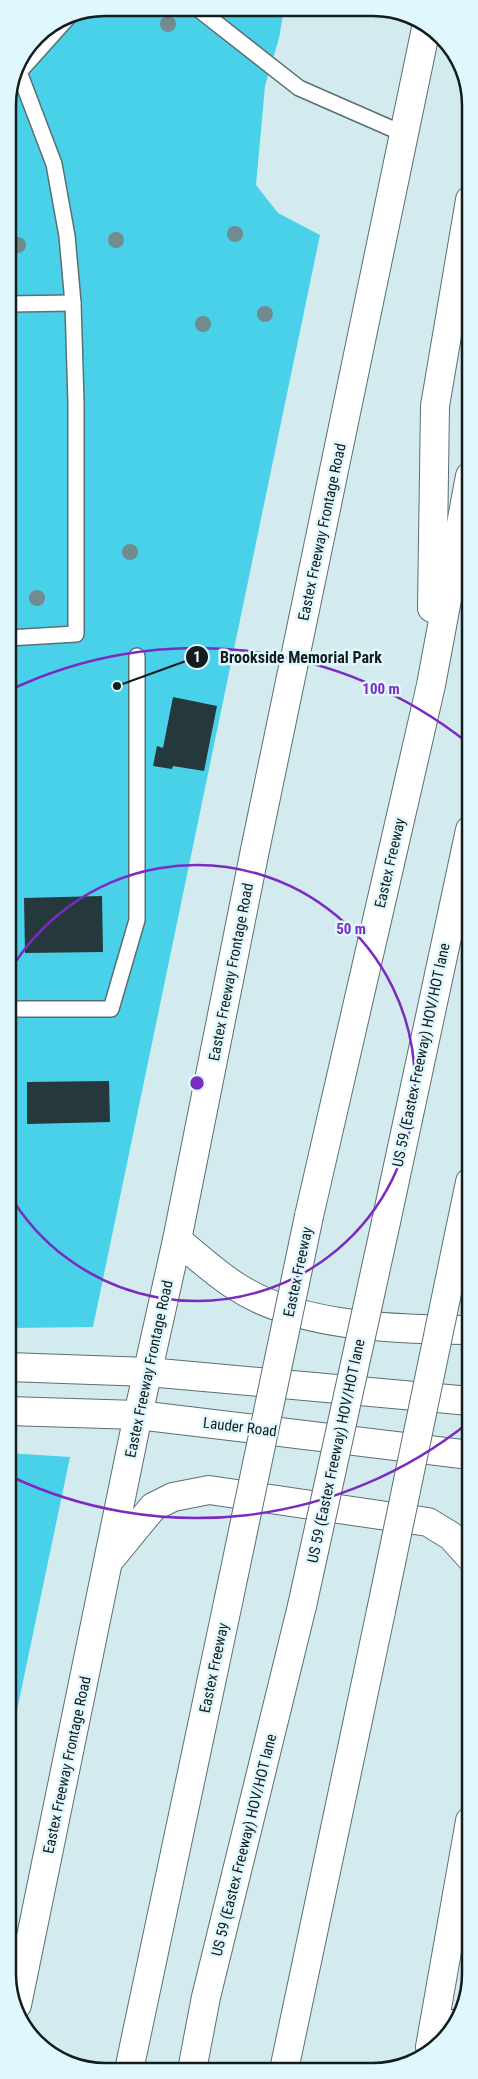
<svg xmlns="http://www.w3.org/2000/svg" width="478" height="2079" viewBox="0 0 478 2079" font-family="'Roboto Condensed',sans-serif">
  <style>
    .green { fill: #48d1e8 }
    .building { fill: #25393d }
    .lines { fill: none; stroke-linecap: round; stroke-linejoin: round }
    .lane-casing { stroke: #5a6f73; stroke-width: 18 }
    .street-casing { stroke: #5a6f73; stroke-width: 30 }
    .secondary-casing { stroke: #5a6f73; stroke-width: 30 }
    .highway-casing { stroke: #5a6f73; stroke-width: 30 }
    .lane { stroke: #fff; stroke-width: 15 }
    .street { stroke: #fff; stroke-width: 28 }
    .secondary { stroke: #fff; stroke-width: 28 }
    .highway { stroke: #fff; stroke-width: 28 }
    .highway-bridge-casing { stroke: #5a6f73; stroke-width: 30; stroke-linecap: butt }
    .highway-bridge { stroke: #fff; stroke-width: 28 }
    .tree { fill: #728b8f }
    .ring { fill: none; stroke: #7b2cbf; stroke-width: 2.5 }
    .labels { text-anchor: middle; stroke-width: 5; stroke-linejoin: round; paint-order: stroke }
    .street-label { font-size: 15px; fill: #141d1e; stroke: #e0f8fd }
    .rim { fill: none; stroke: #141d1e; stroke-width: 2.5 }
    .centre { fill: #7b2cbf; stroke: #e0f8fd; stroke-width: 2.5 }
    .ring-label { font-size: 15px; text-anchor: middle; font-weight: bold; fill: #7b2cbf; stroke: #e0f8fd; stroke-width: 5; stroke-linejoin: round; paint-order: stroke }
    .leader { fill: none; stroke: #141d1e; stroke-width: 2 }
    .callout-dot { fill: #141d1e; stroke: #e0f8fd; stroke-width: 2 }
    .mark-label { font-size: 15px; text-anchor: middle; font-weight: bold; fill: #fff }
    .callout-label { font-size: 16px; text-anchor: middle; font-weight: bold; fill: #141d1e; stroke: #e0f8fd; stroke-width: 5; stroke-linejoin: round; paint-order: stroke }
  </style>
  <rect width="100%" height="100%" fill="#d3ebef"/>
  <g class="green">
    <path d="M 105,8 L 284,9 L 279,38 L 265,86 L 256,185 L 278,213 L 320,235 L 93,1327 L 8,1328 L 8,99 L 15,68 L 36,36 L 68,15 Z"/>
    <path d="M 8,1453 L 70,1457 L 8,1753 Z"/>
  </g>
  <g class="building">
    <path d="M 173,697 L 217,706 L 204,771 L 173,766 L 172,769 L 153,766 L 157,746 L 163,748 Z"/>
    <path d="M 102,896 L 103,952 L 25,953 L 24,898 Z"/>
    <path d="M 109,1081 L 110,1122 L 27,1124 L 27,1082 Z"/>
  </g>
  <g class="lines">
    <g class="lane-casing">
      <g id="lane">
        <path d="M 197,8 L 299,88 L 404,134"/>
        <path d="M 8,304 L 73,303"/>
        <path d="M 8,638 L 76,634 L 76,403 L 73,303 L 67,236 L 54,164 L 19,72 L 71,14"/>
        <path d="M 8,1009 L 111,1009 L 137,920 L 137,656"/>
      </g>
    </g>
    <g class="street-casing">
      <path id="street" d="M 434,2025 L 452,2024"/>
    </g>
    <g class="secondary-casing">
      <g id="secondary">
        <path d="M 177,1240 C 196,1255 214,1272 234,1285 C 298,1328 395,1329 470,1330"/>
        <path d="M 8,1367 L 148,1372 L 470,1401"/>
        <path d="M 8,1411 L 138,1415 L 470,1455"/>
        <path d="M 112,1557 L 153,1507 L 173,1497 L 209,1490 L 428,1522 L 451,1536 L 470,1557"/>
        <path d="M 17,2005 L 138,1415 L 177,1240 L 255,850 L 426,28"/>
        <path d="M 430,2047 L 470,1821"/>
      </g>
    </g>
    <g class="highway-casing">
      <g id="highway">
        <path d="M 432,608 L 435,406 L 470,200"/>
        <path d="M 309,1216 L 431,685 L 470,476"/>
        <path d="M 386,1222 L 470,830"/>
        <path d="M 460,1230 L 470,1182"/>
        <path d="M 129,2070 L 229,1598"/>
        <path d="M 192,2070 L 206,1997 L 302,1606"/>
        <path d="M 284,2070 L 381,1611"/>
      </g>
    </g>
    <use href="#lane" class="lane"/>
    <use href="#street" class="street"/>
    <use href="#secondary" class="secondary"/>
    <use href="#highway" class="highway"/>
    <g class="highway-bridge-casing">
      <g id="highway-bridge">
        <path d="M 229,1598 L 309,1216"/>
        <path d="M 302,1606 L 386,1222"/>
        <path d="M 381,1611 L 460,1230"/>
      </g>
    </g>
    <use href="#highway-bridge" class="highway-bridge"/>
  </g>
  <g class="tree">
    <circle cx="168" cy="24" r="8"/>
    <circle cx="235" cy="234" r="8"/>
    <circle cx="116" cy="240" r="8"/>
    <circle cx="18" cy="245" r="8"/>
    <circle cx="265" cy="314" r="8"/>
    <circle cx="203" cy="324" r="8"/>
    <circle cx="130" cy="552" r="8"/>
    <circle cx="37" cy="598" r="8"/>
  </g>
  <g class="ring">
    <path d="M8 974A218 218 0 1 1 8 1192"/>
    <path d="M468 1423A435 435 0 0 1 10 1476M10 690A435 435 0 0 1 468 743"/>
  </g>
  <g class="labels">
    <g class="street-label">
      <text transform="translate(322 532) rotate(-78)" y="5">Eastex Freeway Frontage Road</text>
      <text transform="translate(390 863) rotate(-77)" y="5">Eastex Freeway</text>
      <text transform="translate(231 972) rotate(-79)" y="5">Eastex Freeway Frontage Road</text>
      <text transform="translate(421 1055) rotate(-78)" y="5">US 59 (Eastex Freeway) HOV/HOT lane</text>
      <text transform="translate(298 1272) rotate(-78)" y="5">Eastex Freeway</text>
      <text transform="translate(149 1369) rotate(-78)" y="5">Eastex Freeway Frontage Road</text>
      <text transform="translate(240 1427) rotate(7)" y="5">Lauder Road</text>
      <text transform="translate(336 1451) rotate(-78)" y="5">US 59 (Eastex Freeway) HOV/HOT lane</text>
      <text transform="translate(214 1668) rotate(-78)" y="5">Eastex Freeway</text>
      <text transform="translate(67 1765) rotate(-78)" y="5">Eastex Freeway Frontage Road</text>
      <text transform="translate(244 1845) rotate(-76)" y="5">US 59 (Eastex Freeway) HOV/HOT lane</text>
    </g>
  </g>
  <path d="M0 0H478V2079H0ZM105 16H373A89 89 0 0 1 462 105V1974A89 89 0 0 1 373 2063H105A89 89 0 0 1 16 1974V105A89 89 0 0 1 105 16Z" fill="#e0f8fd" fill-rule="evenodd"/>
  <path class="rim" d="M105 16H373A89 89 0 0 1 462 105V1974A89 89 0 0 1 373 2063H105A89 89 0 0 1 16 1974V105A89 89 0 0 1 105 16Z"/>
  <circle cx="197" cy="1083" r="8" class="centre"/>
  <g class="ring-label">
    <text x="381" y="694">100 m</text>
    <text x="351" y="934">50 m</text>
  </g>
  <path class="leader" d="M117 686L197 657"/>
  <g class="callout-dot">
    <circle cx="117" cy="686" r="5"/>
    <circle cx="197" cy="657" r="12"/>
  </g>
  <g class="mark-label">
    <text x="197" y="662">1</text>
  </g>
  <g class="callout-label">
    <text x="301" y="663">Brookside Memorial Park</text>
  </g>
</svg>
